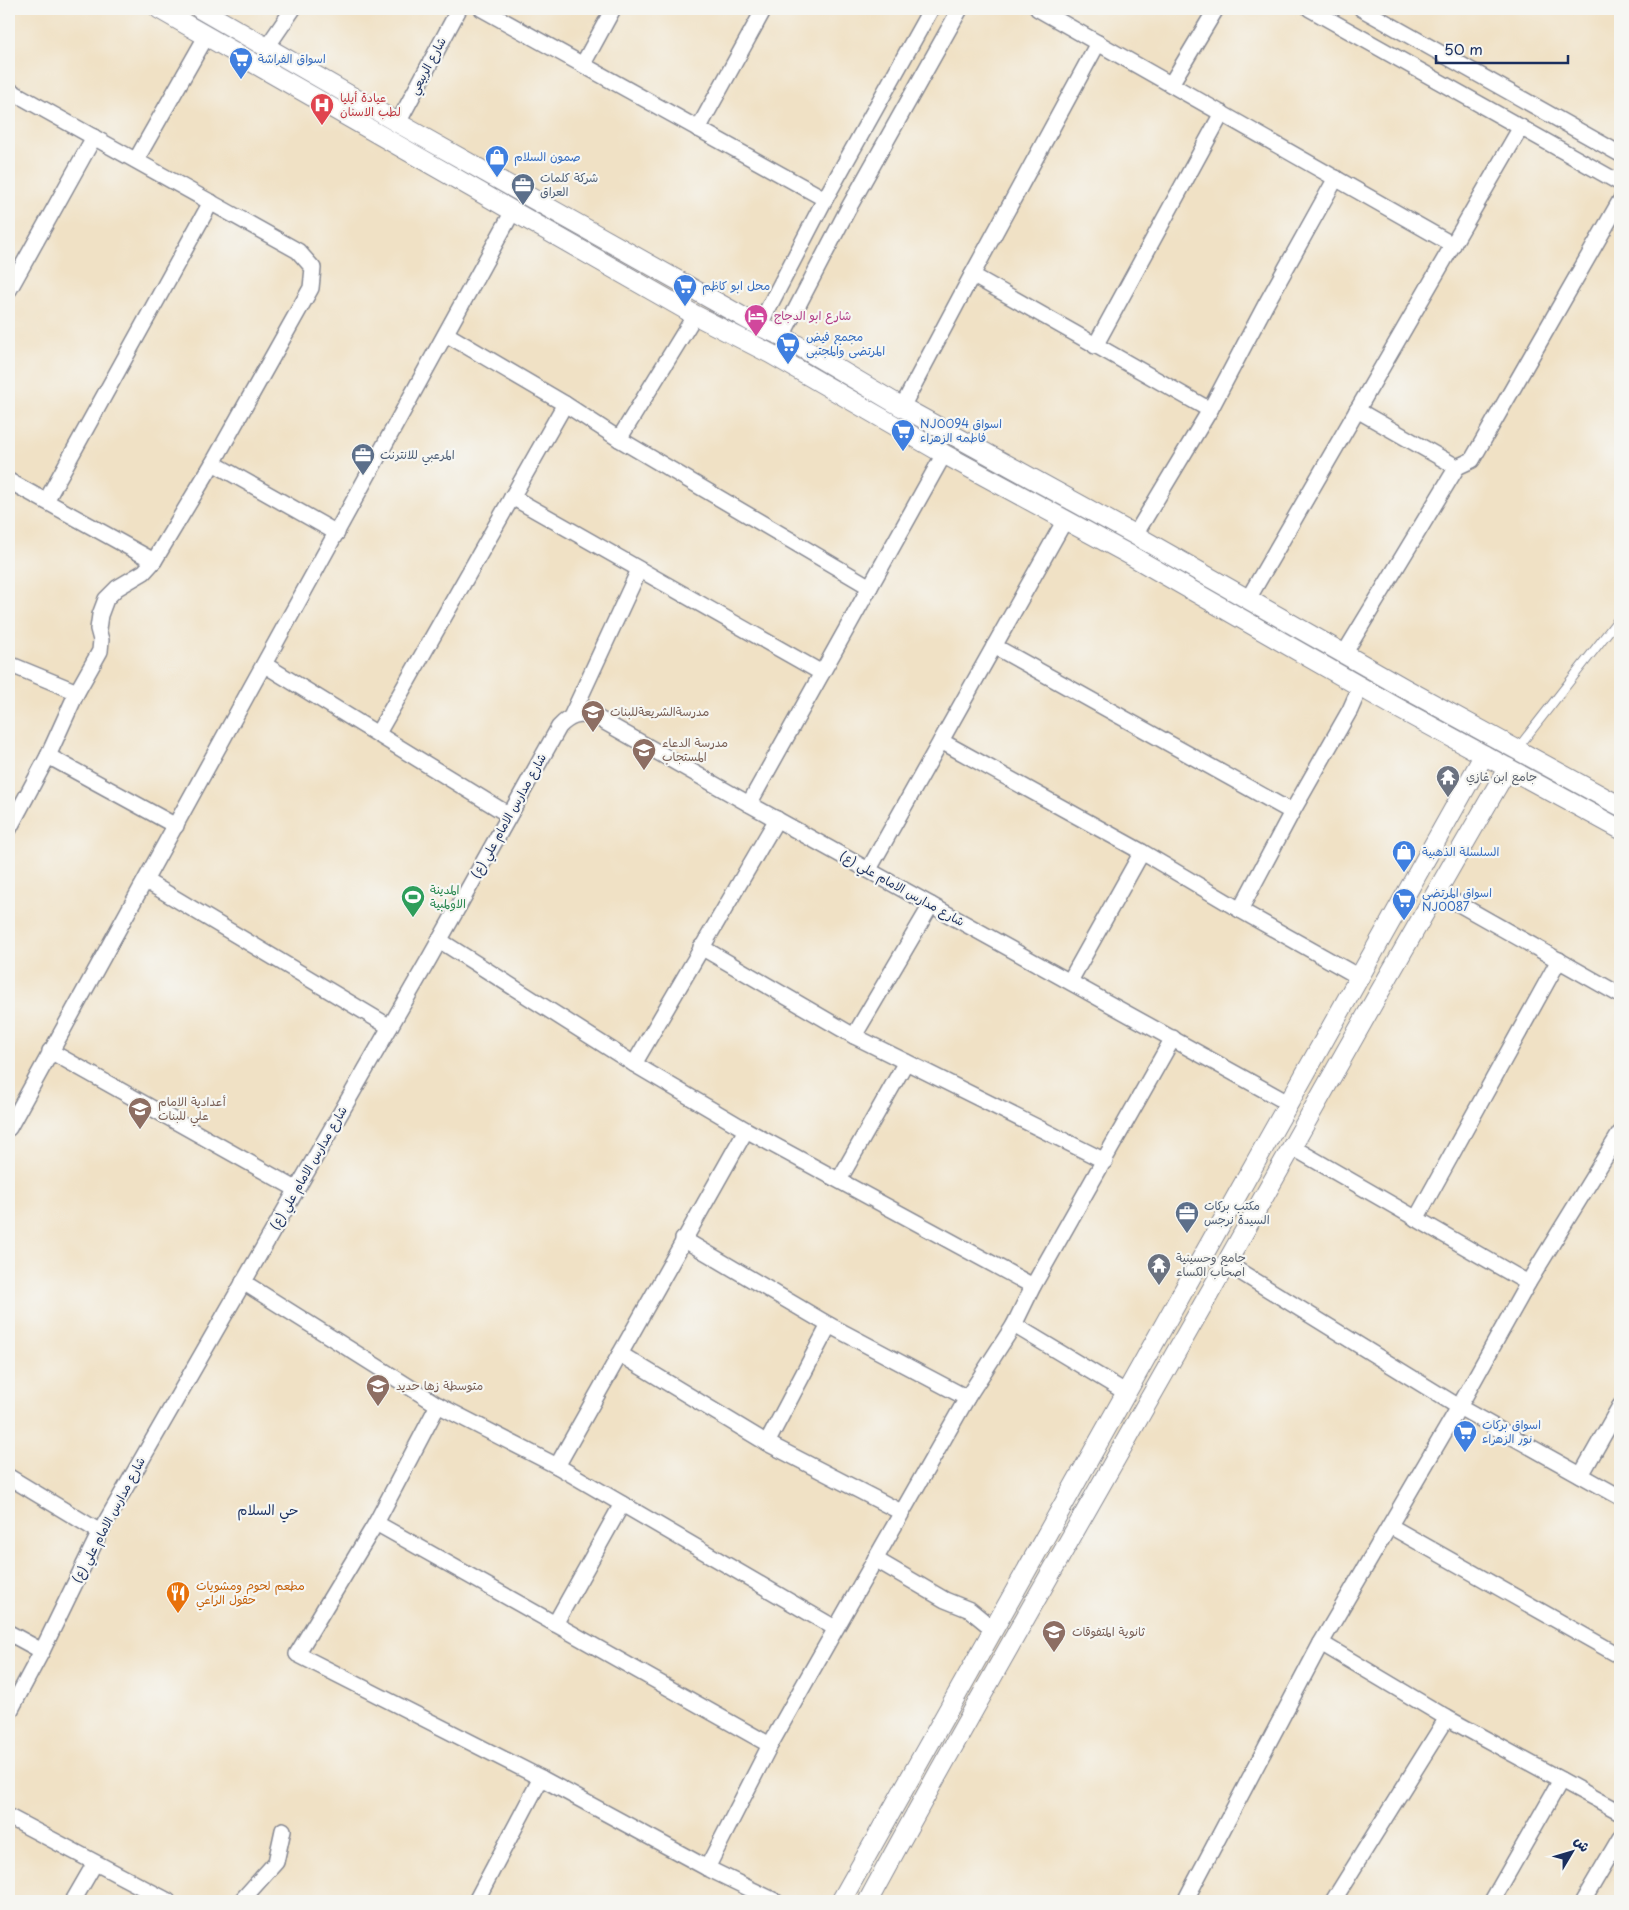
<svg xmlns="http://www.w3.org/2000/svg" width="1629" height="1910" viewBox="0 0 1629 1910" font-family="'Playpen Sans','Playpen Sans Arabic',sans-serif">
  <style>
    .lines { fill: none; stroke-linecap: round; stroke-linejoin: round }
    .service-casing { stroke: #868892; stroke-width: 10 }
    .minor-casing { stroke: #868892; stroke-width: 18 }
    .tertiary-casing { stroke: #868892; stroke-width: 21 }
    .service { stroke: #fff; stroke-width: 8 }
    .minor { stroke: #fff; stroke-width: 15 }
    .tertiary { stroke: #fff; stroke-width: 19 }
    .labels { text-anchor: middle; stroke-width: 4.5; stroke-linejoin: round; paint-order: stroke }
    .shop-label { font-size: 12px; fill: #366cbe; stroke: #f6f6f2; text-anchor: start }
    .street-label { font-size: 12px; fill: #1b2f5e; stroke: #f6f6f2 }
    .health-label { font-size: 12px; fill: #be3a42; stroke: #f6f6f2; text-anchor: start }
    .service-label { font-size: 12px; fill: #4e5e75; stroke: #f6f6f2; text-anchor: start }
    .hotel-label { font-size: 12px; fill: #b23c85; stroke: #f6f6f2; text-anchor: start }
    .education-label { font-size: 12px; fill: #785e54; stroke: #f6f6f2; text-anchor: start }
    .worship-label { font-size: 12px; fill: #5b616d; stroke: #f6f6f2; text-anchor: start }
    .leisure-label { font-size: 12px; fill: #27864d; stroke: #f6f6f2; text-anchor: start }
    .food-label { font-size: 12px; fill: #c56008; stroke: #f6f6f2; text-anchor: start }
    .neighbourhood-label { font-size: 14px; fill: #1b2f5e; stroke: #f6f6f2 }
  </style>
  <rect width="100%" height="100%" fill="#f6f6f2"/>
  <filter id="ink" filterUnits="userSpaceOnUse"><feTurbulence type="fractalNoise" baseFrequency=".02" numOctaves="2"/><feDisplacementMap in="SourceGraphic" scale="10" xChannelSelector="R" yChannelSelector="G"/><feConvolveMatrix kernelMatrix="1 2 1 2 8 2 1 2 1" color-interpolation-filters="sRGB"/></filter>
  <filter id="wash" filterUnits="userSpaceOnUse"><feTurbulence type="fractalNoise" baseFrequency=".0096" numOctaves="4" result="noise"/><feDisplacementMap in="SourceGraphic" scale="20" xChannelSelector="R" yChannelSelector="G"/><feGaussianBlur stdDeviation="1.12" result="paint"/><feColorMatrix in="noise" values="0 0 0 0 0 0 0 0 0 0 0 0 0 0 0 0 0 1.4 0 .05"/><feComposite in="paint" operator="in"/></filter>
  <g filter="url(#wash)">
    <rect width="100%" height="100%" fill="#f0e1c5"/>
  </g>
  <g filter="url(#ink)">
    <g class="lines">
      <g class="service-casing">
        <path id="service" d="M 1517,749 L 1620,617"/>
      </g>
      <g class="minor-casing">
        <g id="minor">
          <path d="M 482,9 L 825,199"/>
          <path d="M 1038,9 L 1453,245"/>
          <path d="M 1310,9 L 1620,183"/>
          <path d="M 1362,9 L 1620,154"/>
          <path d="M 267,47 L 293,9"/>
          <path d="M 583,64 L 613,9"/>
          <path d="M 1171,84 L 1216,9"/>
          <path d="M 9,90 L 298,251 L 313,268 L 311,288 L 213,463 L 154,561 L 144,572 L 117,588 L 106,599 L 100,615 L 98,629 L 101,640 L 100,651 L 77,692 L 48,756 L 9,829"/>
          <path d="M 398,123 L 459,9"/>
          <path d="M 698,129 L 764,9"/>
          <path d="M 136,160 L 207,35"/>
          <path d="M 972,275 L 1210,410"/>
          <path d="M 9,290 L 94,137"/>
          <path d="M 759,326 L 825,199 L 931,9"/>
          <path d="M 446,334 L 565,404 L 619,439 L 870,587"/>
          <path d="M 782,336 L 848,209 L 960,9"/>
          <path d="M 1095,346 L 1222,113"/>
          <path d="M 902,407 L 972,275 L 1098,43"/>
          <path d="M 1357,410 L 1457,467 L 1472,460 L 1620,201"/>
          <path d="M 619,439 L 695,315"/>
          <path d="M 213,463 L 337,533"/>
          <path d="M 9,481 L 154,561"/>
          <path d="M 512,497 L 822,673"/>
          <path d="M 46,501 L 211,202"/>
          <path d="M 1135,535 L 1210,410 L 1266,304 L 1336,178"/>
          <path d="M 1248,599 L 1521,127"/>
          <path d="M 994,646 L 1292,812"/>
          <path d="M 1344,654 L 1457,467"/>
          <path d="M 9,664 L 77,692"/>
          <path d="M 265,665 L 509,815"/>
          <path d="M 571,717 L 639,570"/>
          <path d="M 378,733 L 565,404"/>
          <path d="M 941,741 L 1142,852 L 1240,910 L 1361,978"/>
          <path d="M 48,756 L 176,826"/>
          <path d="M 749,804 L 944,454"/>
          <path d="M 869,869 L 1065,520"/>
          <path d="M 146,881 L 390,1027"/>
          <path d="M 1436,891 L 1620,995"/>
          <path d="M 1240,910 L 1292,812 L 1350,710 L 1360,687"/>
          <path d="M 439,940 L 634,1064 L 746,1130 L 1033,1286"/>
          <path d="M 701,947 L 854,1036 L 1105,1161"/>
          <path d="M 1070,981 L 1142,852"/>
          <path d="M 854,1036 L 931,905"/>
          <path d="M 50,1051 L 296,1189"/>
          <path d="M 634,1064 L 777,819"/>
          <path d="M 9,1128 L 513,211"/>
          <path d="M 839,1180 L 906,1062"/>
          <path d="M 1416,1219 L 1559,960"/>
          <path d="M 683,1239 L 829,1325 L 967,1398"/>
          <path d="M 1226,1263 L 1459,1407 L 1620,1497"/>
          <path d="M 243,1282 L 438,1405 L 557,1466 L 835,1628"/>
          <path d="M 1528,1283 L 1620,1133"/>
          <path d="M 1014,1325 L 1127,1393"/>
          <path d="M 620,1354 L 767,1443 L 901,1512"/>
          <path d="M 438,1405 L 376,1523 L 297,1654 L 541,1778 L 707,1868 L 775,1901"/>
          <path d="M 767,1443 L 829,1325"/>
          <path d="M 557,1466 L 746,1130"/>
          <path d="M 1581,1475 L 1620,1406"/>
          <path d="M 9,1477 L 100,1532"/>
          <path d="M 376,1523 L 770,1745"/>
          <path d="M 1390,1526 L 1620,1656"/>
          <path d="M 875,1559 L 945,1600 L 970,1610 L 993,1629"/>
          <path d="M 555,1624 L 622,1504"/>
          <path d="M 9,1633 L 42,1651"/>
          <path d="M 1321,1643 L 1447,1718 L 1620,1812"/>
          <path d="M 9,1713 L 42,1651 L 100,1532 L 429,959 L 559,727 C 569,716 579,713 594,716 L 749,804 L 1290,1104"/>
          <path d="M 9,1817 L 168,1901"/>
          <path d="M 707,1868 L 770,1745 L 806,1681 L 967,1398 L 1014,1325 L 1033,1286 L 1173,1038"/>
          <path d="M 73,1901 L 95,1863"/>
          <path d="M 241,1901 L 276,1862 L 283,1830"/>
          <path d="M 476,1901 L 541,1778"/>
          <path d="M 1185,1901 L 1321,1643 L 1459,1407 L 1528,1283 L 1292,1147"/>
          <path d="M 1333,1901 L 1447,1718"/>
          <path d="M 1492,1901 L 1561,1780"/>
          <path d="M 1583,1901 L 1620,1838"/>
        </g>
      </g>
      <g class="tertiary-casing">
        <g id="tertiary">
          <path d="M 159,9 L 695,315 L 771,354 L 944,454 L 1130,555 L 1394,706 L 1620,829"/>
          <path d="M 200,9 L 398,123 L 759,326 L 782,336 L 902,407 L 1135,535 L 1404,688 L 1620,806"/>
          <path d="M 841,1901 C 1053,1518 1272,1138 1484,755"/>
          <path d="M 868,1901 C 958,1734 1053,1570 1146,1405 C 1267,1193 1385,979 1508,768"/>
        </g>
      </g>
      <use href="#service" class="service"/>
      <use href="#minor" class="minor"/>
      <use href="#tertiary" class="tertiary"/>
    </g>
  </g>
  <defs>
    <g id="supermarket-pin" transform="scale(1.25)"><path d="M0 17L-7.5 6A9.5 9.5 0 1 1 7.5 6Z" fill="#3f7fe0" stroke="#f6f6f2"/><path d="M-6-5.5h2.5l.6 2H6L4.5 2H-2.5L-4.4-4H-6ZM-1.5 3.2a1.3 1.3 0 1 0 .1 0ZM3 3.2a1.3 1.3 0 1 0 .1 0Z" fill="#fff"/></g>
    <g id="hospital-pin" transform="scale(1.25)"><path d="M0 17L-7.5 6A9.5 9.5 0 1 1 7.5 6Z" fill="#e0444e" stroke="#f6f6f2"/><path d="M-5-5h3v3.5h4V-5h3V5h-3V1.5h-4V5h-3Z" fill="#fff"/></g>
    <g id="shop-pin" transform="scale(1.25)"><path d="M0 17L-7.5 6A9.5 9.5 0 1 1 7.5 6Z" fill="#3f7fe0" stroke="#f6f6f2"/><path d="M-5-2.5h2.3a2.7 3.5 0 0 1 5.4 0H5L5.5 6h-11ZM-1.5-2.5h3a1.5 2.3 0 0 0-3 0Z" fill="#fff"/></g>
    <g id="office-pin" transform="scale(1.25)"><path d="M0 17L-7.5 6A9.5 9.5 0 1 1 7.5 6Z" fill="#5c6f8a" stroke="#f6f6f2"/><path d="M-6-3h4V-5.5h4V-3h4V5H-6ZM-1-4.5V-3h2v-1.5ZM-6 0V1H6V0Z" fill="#fff"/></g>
    <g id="hotel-pin" transform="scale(1.25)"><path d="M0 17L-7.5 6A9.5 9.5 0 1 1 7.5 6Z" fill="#d1479c" stroke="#f6f6f2"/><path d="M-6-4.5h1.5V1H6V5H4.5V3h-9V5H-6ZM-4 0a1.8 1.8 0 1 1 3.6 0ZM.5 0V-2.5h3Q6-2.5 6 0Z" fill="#fff"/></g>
    <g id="school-pin" transform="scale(1.25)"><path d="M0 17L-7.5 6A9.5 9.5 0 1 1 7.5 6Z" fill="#8d6e63" stroke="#f6f6f2"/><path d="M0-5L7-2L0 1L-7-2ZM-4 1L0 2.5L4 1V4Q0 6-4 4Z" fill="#fff"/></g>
    <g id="temple-pin" transform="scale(1.25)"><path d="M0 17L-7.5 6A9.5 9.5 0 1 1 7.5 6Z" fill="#6b7280" stroke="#f6f6f2"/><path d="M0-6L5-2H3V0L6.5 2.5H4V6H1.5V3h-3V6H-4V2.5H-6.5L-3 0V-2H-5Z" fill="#fff"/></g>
    <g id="stadium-pin" transform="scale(1.25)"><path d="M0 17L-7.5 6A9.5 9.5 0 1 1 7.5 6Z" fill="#2e9e5b" stroke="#f6f6f2"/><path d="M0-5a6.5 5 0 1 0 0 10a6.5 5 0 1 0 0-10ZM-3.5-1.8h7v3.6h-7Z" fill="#fff"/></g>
    <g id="restaurant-pin" transform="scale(1.25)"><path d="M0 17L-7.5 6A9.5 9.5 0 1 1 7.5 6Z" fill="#e8710a" stroke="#f6f6f2"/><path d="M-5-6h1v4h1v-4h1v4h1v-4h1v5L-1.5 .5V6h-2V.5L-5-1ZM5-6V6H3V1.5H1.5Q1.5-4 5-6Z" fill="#fff"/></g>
  </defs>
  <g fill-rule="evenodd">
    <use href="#supermarket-pin" x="241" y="59"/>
    <use href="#hospital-pin" x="322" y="105"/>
    <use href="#shop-pin" x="497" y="157"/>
    <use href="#office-pin" x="523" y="185"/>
    <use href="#supermarket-pin" x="685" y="286"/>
    <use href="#hotel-pin" x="756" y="316"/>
    <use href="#supermarket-pin" x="788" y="344"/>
    <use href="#supermarket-pin" x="903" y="431"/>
    <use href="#office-pin" x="363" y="455"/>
    <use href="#school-pin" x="593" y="712"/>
    <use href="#school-pin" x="644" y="750"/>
    <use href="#temple-pin" x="1448" y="777"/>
    <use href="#shop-pin" x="1404" y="852"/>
    <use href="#stadium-pin" x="413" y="897"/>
    <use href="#supermarket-pin" x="1404" y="900"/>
    <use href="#school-pin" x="140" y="1109"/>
    <use href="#office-pin" x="1187" y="1213"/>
    <use href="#temple-pin" x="1159" y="1265"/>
    <use href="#school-pin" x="378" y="1386"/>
    <use href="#supermarket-pin" x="1465" y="1432"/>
    <use href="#restaurant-pin" x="178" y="1593"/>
    <use href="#school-pin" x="1054" y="1632"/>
  </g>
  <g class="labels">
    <g class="shop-label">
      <text x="258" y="63">اسواق الفراشة</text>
      <text x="514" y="161">صمون السلام</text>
      <text x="702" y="290">محل ابو كاظم</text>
      <text x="806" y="341">مجمع فيض<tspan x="806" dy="14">المرتضى والمجتبى</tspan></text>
      <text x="920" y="428">NJ0094 اسواق<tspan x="920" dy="14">فاطمه الزهراء</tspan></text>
      <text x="1422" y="856">السلسلة الذهبية</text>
      <text x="1422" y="897">اسواق المرتضى<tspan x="1422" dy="14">NJ0087</tspan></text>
      <text x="1482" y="1429">اسواق بركات<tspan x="1482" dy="14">نور الزهراء</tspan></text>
    </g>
    <g class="street-label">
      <text transform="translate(428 66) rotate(-62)" y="4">شارع الربيعي</text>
      <text transform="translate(509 816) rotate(-61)" y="4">شارع مدارس الامام علي (ع)</text>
      <text transform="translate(902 889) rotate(29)" y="4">شارع مدارس الامام علي (ع)</text>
      <text transform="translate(309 1168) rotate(-60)" y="4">شارع مدارس الامام علي (ع)</text>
      <text transform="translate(109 1520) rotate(-62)" y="4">شارع مدارس الامام علي (ع)</text>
    </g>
    <g class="health-label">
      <text x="340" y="102">عيادة أيليا<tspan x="340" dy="14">لطب الاسنان</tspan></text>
    </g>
    <g class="service-label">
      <text x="540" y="182">شركة كلمات<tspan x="540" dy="14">العراق</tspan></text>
      <text x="380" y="459">المرعبي للانترنت</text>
      <text x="1204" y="1210">مكتب بركات<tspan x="1204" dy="14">السيدة نرجس</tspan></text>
    </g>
    <g class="hotel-label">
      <text x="774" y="320">شارع ابو الدجاج</text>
    </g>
    <g class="education-label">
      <text x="610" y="716">مدرسةالشريعةللبنات</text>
      <text x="662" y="747">مدرسة الدعاء<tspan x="662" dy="14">المستجاب</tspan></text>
      <text x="158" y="1106">أعدادية الامام<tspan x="158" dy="14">علي للبنات</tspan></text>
      <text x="396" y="1390">متوسطة زها حديد</text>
      <text x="1072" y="1636">ثانوية المتفوقات</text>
    </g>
    <g class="worship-label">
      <text x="1466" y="781">جامع ابن غازي</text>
      <text x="1176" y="1262">جامع وحسينية<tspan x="1176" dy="14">اصحاب الكساء</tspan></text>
    </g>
    <g class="leisure-label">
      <text x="430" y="894">المدينة<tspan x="430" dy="14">الاولمبية</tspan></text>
    </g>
    <g class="food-label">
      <text x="196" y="1590">مطعم لحوم ومشويات<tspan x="196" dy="14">حقول الراعي</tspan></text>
    </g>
    <g class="neighbourhood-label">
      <text x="268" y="1515">حي السلام</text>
    </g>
  </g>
  <rect width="1629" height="1910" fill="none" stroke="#f6f6f2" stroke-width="30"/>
  <g transform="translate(1572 1852) rotate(52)" stroke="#f6f6f2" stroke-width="4" paint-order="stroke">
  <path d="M0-4L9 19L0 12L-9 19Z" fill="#1b2f5e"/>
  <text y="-8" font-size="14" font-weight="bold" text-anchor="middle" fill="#1b2f5e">ش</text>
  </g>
  <path d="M1436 55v8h132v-8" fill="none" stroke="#1b2f5e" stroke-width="2.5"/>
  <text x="1444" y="55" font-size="15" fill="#1b2f5e" stroke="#f6f6f2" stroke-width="4" paint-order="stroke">50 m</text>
</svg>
